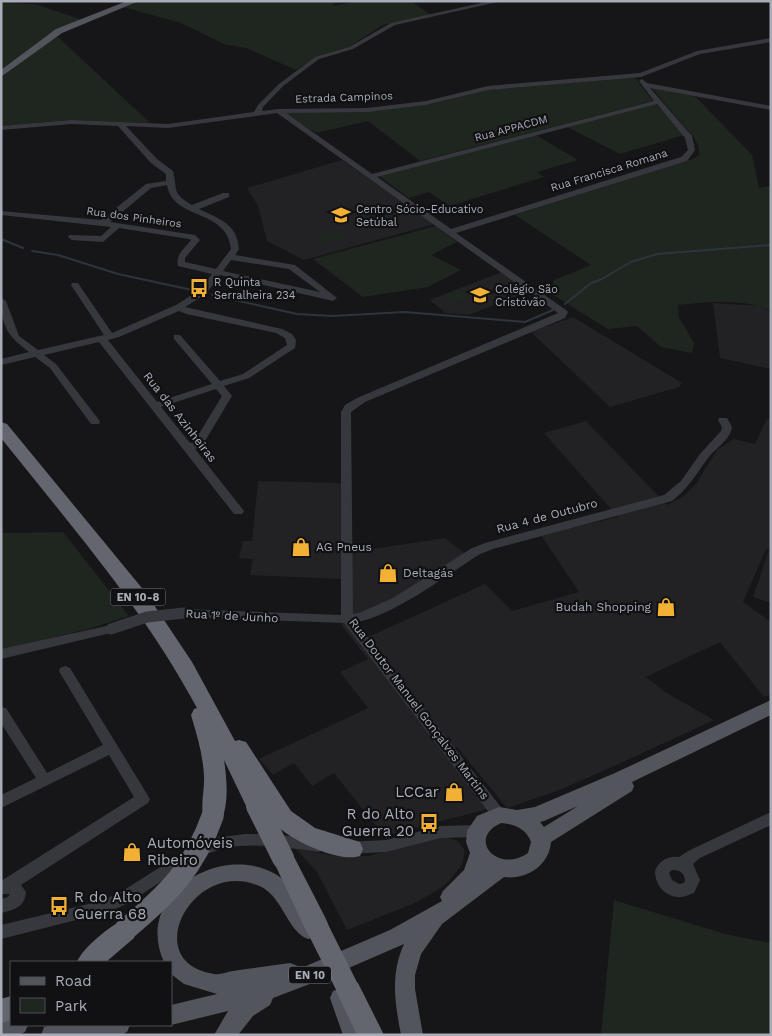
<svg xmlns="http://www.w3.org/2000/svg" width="772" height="1036" viewBox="0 0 772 1036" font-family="'Work Sans',sans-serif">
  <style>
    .built { fill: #222225 }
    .green { fill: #1e261f }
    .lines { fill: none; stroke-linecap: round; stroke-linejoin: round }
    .stream { stroke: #2c353c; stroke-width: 2 }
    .minor { fill: #37383d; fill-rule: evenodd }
    .major { fill: #53555c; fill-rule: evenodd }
    .highway { fill: #63666e; fill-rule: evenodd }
    .minor-bridge { stroke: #37383d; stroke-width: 11 }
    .highway-bridge { stroke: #63666e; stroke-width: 22 }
    .labels { text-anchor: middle; stroke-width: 4.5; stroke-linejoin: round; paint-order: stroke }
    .far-street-label { font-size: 11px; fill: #a8adb8; stroke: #111113 }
    .far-poi-label { font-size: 11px; fill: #a8adb8; stroke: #111113; text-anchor: start }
    .shield { fill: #111113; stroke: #7b7e86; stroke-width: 1 }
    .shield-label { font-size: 11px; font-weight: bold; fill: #a8adb8 }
    .street-label { font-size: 12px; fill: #a8adb8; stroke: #111113 }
    .poi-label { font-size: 12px; fill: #a8adb8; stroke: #111113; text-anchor: start }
    .near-poi-label { font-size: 15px; fill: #a8adb8; stroke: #111113; text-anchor: end }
  </style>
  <rect width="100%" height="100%" fill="#161618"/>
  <g class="built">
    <path d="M 342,160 L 435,224 L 304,260 L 267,241 L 258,206 L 247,188 Z"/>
    <path d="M 502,272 L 530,291 L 469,315 L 446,313 L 429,300 Z"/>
    <path d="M 713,303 L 759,306 L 771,312 L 771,369 L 720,358 Z"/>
    <path d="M 573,317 L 682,383 L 679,387 L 610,407 L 531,332 Z"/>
    <path d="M 771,418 L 771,603 L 753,597 L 769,550 L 766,549 L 743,602 L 771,622 L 771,694 L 764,697 L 720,642 L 646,677 L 665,692 L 714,720 L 601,772 L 557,791 L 507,808 L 457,747 L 447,753 L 488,809 L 384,836 L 334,773 L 312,786 L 294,763 L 273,775 L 259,759 L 368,708 L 340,672 L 368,659 L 342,626 L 341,579 L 250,575 L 253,559 L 239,558 L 243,541 L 252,541 L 258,481 L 341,483 L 341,554 L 445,538 L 467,555 L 358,621 L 356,625 L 366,638 L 485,584 L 512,611 L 579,592 L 541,535 L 618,517 L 544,433 L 586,421 L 667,505 L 684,496 L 696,484 L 717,450 L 734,439 L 755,444 L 766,420 Z"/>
    <path d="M 445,837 L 458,841 L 465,851 L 462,865 L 449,881 L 441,888 L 415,903 L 347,930 L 317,872 L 296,849 L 336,856 L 368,856 Z"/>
  </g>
  <g class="green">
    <path d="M 140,1 L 337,1 L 333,6 L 357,1 L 411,1 L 431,15 L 383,25 L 348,47 L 315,57 L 296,70 L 246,48 L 224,44 L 181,23 L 123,7 Z"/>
    <path d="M 1,3 L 35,4 L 83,20 L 1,70 Z"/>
    <path d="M 57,36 L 150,123 L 69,120 L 1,126 L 1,78 Z"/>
    <path d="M 631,77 L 636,79 L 653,101 L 420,161 L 368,121 L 316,133 L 284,113 L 390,109 L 432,104 L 486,90 Z"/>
    <path d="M 651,87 L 696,97 L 752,155 L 759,188 L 771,186 L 771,311 C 746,298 705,302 678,305 L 679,317 L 694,343 L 692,353 L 661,347 L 637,326 L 608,329 L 550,293 L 554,280 L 591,265 L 515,215 L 693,159 L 699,155 L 699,148 L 695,139 Z"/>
    <path d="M 656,104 L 684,135 L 620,154 L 567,127 Z"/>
    <path d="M 536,135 L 578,160 L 537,172 L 544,177 L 449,206 L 429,192 L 409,198 L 379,176 Z"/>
    <path d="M 436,226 L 457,242 L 431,255 L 461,270 L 428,287 L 363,297 L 313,259 Z"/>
    <path d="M 341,230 L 347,238 L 318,243 L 313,235 Z"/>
    <path d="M 465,288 L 474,295 L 451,304 L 441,297 Z"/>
    <path d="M 63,532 L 129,616 L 92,628 L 1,650 L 1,533 Z"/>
    <path d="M 614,900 L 725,934 L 771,943 L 771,1035 L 601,1035 Z"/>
  </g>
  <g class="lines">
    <g class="stream">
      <path d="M 1,239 L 23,248"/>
      <path d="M 32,251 L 58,255 L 118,274 L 192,290"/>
      <path d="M 212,295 L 297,314 L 332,316 L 405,312 L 525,322 L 553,310"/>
      <path d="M 565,304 L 591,283 L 600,280 L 631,262 L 657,254 L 771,245"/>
    </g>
    <g class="minor">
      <path d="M 490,1 L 502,1 L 395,25 L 353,49 L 319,59 L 283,86 L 263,107 L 262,111 L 278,109 L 367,108 L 426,101 L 488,86 L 640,73 L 697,51 L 771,38 L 771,42 L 700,54 L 641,77 L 488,90 L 426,105 L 367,112 L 286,113 L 372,174 L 654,101 L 639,81 L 642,79 L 647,83 L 771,106 L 771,110 L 650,88 L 692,136 L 695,150 L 687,161 L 456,233 L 566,310 L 568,312 L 565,318 L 365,402 L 351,412 L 353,614 L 359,613 L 393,598 L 472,548 L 485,543 L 664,495 L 681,481 L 700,454 L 721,431 L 722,427 L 718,420 L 719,418 L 727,418 L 732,427 C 730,440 716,448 708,458 C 696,474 688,489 672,501 L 493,549 L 480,554 C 450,573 390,618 356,622 L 504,811 L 506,815 L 504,819 L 499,821 L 494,819 L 344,623 L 184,617 L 180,616 L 178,613 L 180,610 L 184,609 L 341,615 L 341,412 L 345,405 L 357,398 L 558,313 L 277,113 L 168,128 L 126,126 L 157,159 L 173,171 C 178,190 171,193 192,205 L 223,193 L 229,193 L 229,197 L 199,209 C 219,219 237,223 239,249 L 235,255 L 295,265 L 337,298 L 333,301 L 220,275 L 206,294 L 185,307 L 282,329 L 292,334 L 296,340 L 295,348 L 249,378 L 224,386 L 232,396 L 202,446 L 195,449 L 244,511 L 242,514 L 234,514 L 99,342 L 44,355 L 56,364 L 99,420 L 100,422 L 99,424 L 91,424 L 50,368 L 35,357 L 1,365 L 1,359 L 29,352 C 8,336 1,327 1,298 L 6,301 L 19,336 L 38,350 L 104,335 L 71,285 L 72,283 L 78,283 L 112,333 L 176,305 L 200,290 L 212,274 L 178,266 C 175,255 185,248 191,240 L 189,239 L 119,228 L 103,242 L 72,240 L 68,237 L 69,235 L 101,236 L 111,227 L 1,215 L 1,211 L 101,220 L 146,184 L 166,181 L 166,174 L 151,163 L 118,126 L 71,124 L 1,130 L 1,126 L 71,120 L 168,124 L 254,112 L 258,105 L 279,84 L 315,57 L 349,47 L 391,23 ZM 657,104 L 685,138 L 688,150 L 681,157 L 451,229 L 377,177 ZM 167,185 C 173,221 227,208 231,249 L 216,269 L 185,262 L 185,258 L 200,240 L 195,235 L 110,222 L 151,188 ZM 231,260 L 289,269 L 320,292 L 223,271 ZM 179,311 L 186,314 L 276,333 L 285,338 L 287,345 L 243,374 L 220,381 L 180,335 L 174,335 L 174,339 L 212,384 L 157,402 L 108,340 L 119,337 ZM 216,389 L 222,396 L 194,442 L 190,443 L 161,407 Z"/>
      <path d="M 111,625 L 115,626 L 117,629 L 115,632 L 1,659 L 1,649 Z"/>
      <path d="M 65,666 L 70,668 L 150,799 L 148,803 L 21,885 L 26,892 C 25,907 14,910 1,913 L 1,899 L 8,897 L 10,894 L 1,894 L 1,881 L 134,797 L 109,755 L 1,808 L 1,795 L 36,778 L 1,723 L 1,707 L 6,708 L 47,773 L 103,745 L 59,671 L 60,668 Z"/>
      <path d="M 771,812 L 771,825 L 700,858 L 693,864 L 700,880 L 694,893 C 690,894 683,898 678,897 C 664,896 655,884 655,871 C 659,861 667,856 679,857 L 690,850 ZM 672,870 C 679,870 684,872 685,880 L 684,883 L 679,884 L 672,880 L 669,873 Z"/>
      <path d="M 477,825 L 482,827 L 484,831 L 482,835 L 477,837 L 441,838 L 386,852 L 348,854 L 343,852 L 341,848 L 343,844 L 348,842 L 386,840 L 441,826 Z"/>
      <path d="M 244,834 L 274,834 L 319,840 L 324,842 L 326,846 L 324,850 L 319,852 C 288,848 256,842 225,848 C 216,850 204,857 195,853 L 193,849 L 195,845 L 215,838 Z"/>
      <path d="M 186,851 L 191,853 L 193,857 L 191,861 L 129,903 L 108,912 L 1,939 L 1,925 L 101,901 L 119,893 Z"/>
    </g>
    <g class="major">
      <path d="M 127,1 L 139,1 L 62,33 L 1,77 L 1,70 L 56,29 Z"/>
      <path d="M 771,700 L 771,715 L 632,782 L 634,786 L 632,791 L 551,842 C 549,866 526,880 504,877 L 442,924 L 421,954 L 415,975 L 415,989 L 423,1035 L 401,1035 C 395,1003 390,975 404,944 L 328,977 L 273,998 L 270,1005 L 253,1016 L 238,1035 L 214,1035 L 228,1011 L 171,1025 L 169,1025 L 171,1025 L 171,1005 L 217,994 L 184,984 L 171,974 L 171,962 L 164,962 C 133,895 221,841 277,875 C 295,886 310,912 318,930 L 315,937 L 308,939 C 286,931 283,894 257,885 C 191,860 139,963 214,974 C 220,975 227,972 233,971 C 252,968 271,966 290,963 L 298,966 L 299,969 L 390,930 L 442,901 L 440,897 L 443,891 L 464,870 L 470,853 L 466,842 L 467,831 L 477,816 L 499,807 L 517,810 L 535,807 L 615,773 ZM 578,806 L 544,827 L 540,822 L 544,821 ZM 501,823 C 514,824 526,828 531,842 L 528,853 C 498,874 466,839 501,823 Z"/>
      <path d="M 341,988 L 349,991 L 365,1035 L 343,1035 L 330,998 L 333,991 Z"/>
      <path d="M 1,1014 L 11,1014 L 11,1025 L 28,1025 L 25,1032 L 19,1035 L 1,1035 Z"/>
      <path d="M 51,1025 L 130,1025 L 127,1032 L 121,1035 L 41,1035 L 44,1027 Z"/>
    </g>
    <g class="highway">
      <path d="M 1,422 L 7,424 L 146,593 L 192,662 L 235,741 L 239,740 L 246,742 L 291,811 L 315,828 L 360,842 L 363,849 L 360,856 C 339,863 293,841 277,826 C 272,822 269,815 266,810 L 265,812 L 257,815 L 249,812 L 224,760 C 227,779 229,804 221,822 L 213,824 L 205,822 C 199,809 205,790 204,776 C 203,755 197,735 191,715 L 194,709 L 197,708 C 144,609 71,526 1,438 Z"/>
      <path d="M 283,848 L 291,851 L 326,919 L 329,927 L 326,935 L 317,938 L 308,935 L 272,858 L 275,851 Z"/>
      <path d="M 125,919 L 134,922 L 137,930 L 134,938 L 106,962 L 77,962 C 82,948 111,925 125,919 Z"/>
      <path d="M 349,979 L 358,983 L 384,1035 L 357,1035 L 336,991 L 340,983 Z"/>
      <path d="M 11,996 L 11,1020 L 1,1023 L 1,999 Z"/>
    </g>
    <path class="minor-bridge" d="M 111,629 L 147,617 L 184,613"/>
    <g class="highway-bridge">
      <path d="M 257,806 L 283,858"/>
      <path d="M 317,927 L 349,991"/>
      <path d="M 125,930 C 168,894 194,869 213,815"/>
    </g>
  </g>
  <defs>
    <g id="school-bare" transform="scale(1.5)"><path d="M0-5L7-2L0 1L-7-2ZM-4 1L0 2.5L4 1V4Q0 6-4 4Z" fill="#f2b134" stroke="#111113" stroke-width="2.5" paint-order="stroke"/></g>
    <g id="bus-bare" transform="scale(1.5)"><path d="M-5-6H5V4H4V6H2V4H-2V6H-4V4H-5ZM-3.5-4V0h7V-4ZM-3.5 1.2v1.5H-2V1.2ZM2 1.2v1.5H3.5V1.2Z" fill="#f2b134" stroke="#111113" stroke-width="2.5" paint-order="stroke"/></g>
    <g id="shop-bare" transform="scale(1.5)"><path d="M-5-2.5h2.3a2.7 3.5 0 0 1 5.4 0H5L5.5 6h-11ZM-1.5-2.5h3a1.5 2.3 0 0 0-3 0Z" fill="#f2b134" stroke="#111113" stroke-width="2.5" paint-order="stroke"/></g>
  </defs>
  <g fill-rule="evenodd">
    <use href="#school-bare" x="341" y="215"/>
    <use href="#bus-bare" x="199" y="288"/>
    <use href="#school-bare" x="480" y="295"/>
    <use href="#shop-bare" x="301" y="547"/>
    <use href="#shop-bare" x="388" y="573"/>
    <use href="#shop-bare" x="666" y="607"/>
    <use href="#shop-bare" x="454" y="792"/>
    <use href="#bus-bare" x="429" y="823"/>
    <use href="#shop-bare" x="132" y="852"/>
    <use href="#bus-bare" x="59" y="906"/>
  </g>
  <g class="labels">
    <g class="far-street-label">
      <text transform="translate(344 97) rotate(-2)" y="4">Estrada Campinos</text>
      <text transform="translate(511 128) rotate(-15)" y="4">Rua APPACDM</text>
      <text transform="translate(609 170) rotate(-17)" y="4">Rua Francisca Romana</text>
      <text transform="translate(134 217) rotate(8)" y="4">Rua dos Pinheiros</text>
    </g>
    <g class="far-poi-label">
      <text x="356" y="213">Centro Sócio-Educativo<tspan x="356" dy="13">Setúbal</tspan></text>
      <text x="214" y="286">R Quinta<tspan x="214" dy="13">Serralheira 234</tspan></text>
      <text x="495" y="293">Colégio São<tspan x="495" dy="13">Cristóvão</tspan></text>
    </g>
    <g class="shield">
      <rect x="110.5" y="588.5" width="55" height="17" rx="4"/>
      <rect x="289" y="966.5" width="42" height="17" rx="4"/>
    </g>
    <g class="shield-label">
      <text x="138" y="601">EN 10-8</text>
      <text x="310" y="979">EN 10</text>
    </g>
    <g class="street-label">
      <text transform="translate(180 417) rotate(52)" y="4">Rua das Azinheiras</text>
      <text transform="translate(547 516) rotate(-15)" y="4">Rua 4 de Outubro</text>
      <text transform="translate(232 616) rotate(3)" y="4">Rua 1º de Junho</text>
      <text transform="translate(419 709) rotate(53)" y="4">Rua Doutor Manuel Gonçalves Martins</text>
    </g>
    <g class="poi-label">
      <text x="316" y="551">AG Pneus</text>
      <text x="403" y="577">Deltagás</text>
      <text x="651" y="611" text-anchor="end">Budah Shopping</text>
    </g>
    <g class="near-poi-label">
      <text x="439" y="797">LCCar</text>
      <text x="414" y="819">R do Alto<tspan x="414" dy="17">Guerra 20</tspan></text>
      <text x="147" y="848" text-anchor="start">Automóveis<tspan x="147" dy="17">Ribeiro</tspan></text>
      <text x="74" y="902" text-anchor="start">R do Alto<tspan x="74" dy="17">Guerra 68</tspan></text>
    </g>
  </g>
  <rect width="772" height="1036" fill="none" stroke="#a8adb8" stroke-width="5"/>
  <rect x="10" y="961" width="162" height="65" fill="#111113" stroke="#4d4f55"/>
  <rect x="20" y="977" width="25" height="8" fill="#53555c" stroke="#4d4f55"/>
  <text x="55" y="986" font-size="15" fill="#a8adb8">Road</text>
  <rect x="20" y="998" width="25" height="15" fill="#1e261f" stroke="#4d4f55"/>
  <text x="55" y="1011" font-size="15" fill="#a8adb8">Park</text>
</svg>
